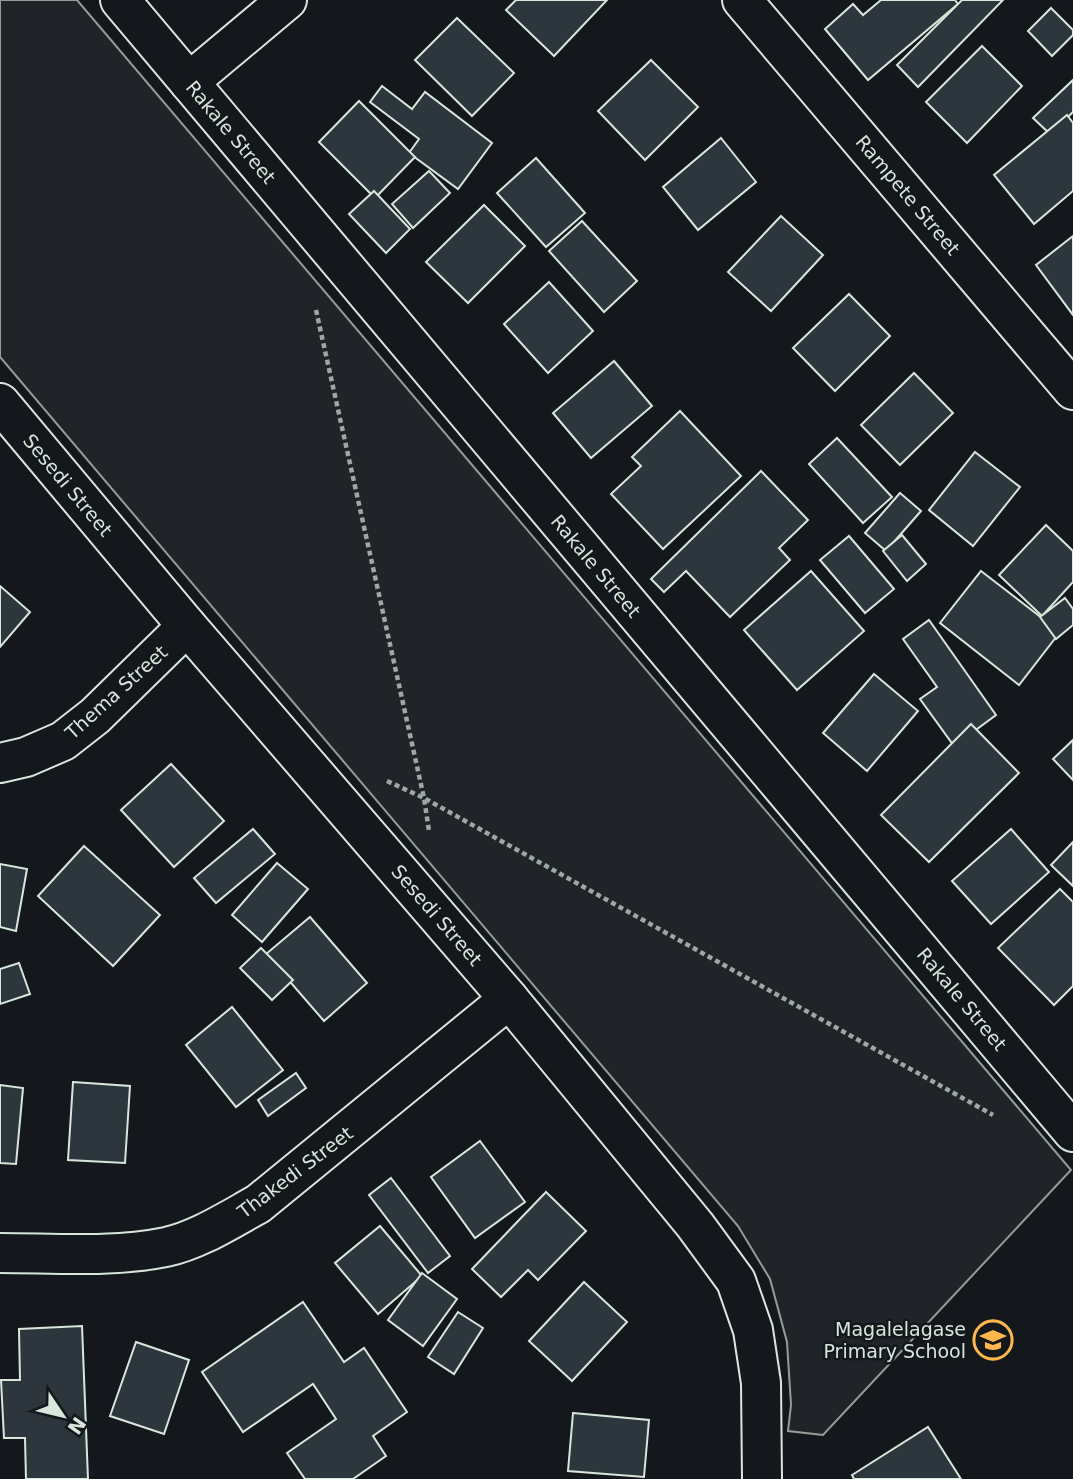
<svg xmlns="http://www.w3.org/2000/svg" width="1073" height="1479" viewBox="0 0 1073 1479" font-family="'DejaVu Sans',sans-serif">
  <style>
    .green { fill: #202428; stroke: #939e99; stroke-width: 2 }
    .building { fill: #2c363c; stroke: #d8e6dc; stroke-width: 2 }
    .lines { fill: none; stroke-linecap: round; stroke-linejoin: round }
    .minor-casing { stroke: #d8e6dc; stroke-width: 42 }
    .path { stroke: #9da8a2; stroke-width: 4.5; stroke-dasharray: 5 3.5; stroke-linecap: butt }
    .minor { stroke: #14181c; stroke-width: 38 }
    .labels { text-anchor: middle; stroke-width: 5; stroke-linejoin: round; paint-order: stroke }
    .street-label { font-size: 19px; fill: #d8e6dc; stroke: #14181c }
    .poi-label { font-size: 19px; fill: #d8e6dc; stroke: #14181c; text-anchor: end }
  </style>
  <rect width="100%" height="100%" fill="#14181c"/>
  <path class="green" d="M 0,0 L 77,0 L 1071,1170 L 823,1435 L 788,1431 L 791,1405 L 787,1342 L 770,1279 L 738,1226 L 0,357 Z"/>
  <g class="building">
    <path d="M 516,0 L 607,0 L 554,56 L 506,10 Z"/>
    <path d="M 881,0 L 955,0 L 958,4 L 868,80 L 825,29 L 853,4 L 863,15 Z"/>
    <path d="M 962,0 L 1003,0 L 918,87 L 897,65 Z"/>
    <path d="M 1051,8 L 1073,30 L 1073,35 L 1052,56 L 1028,31 Z"/>
    <path d="M 457,18 L 514,73 L 472,116 L 415,60 Z"/>
    <path d="M 982,46 L 1022,86 L 967,143 L 926,102 Z"/>
    <path d="M 651,60 L 698,107 L 645,160 L 598,111 Z"/>
    <path d="M 1073,80 L 1073,112 L 1050,134 L 1033,118 Z"/>
    <path d="M 382,86 L 412,109 L 425,92 L 492,143 L 458,189 L 409,153 L 419,139 L 370,102 Z"/>
    <path d="M 359,101 L 415,157 L 375,198 L 319,142 Z"/>
    <path d="M 1067,115 L 1073,123 L 1073,191 L 1034,224 L 994,175 Z"/>
    <path d="M 721,138 L 756,182 L 698,230 L 663,187 Z"/>
    <path d="M 536,158 L 585,213 L 546,247 L 497,193 Z"/>
    <path d="M 429,171 L 450,193 L 413,228 L 392,204 Z"/>
    <path d="M 374,191 L 410,229 L 386,253 L 349,214 Z"/>
    <path d="M 484,205 L 525,246 L 468,303 L 426,262 Z"/>
    <path d="M 781,216 L 823,255 L 771,311 L 728,272 Z"/>
    <path d="M 582,221 L 637,281 L 604,312 L 549,251 Z"/>
    <path d="M 1073,236 L 1073,315 L 1036,265 Z"/>
    <path d="M 549,282 L 593,331 L 548,373 L 504,324 Z"/>
    <path d="M 849,294 L 890,336 L 835,391 L 793,348 Z"/>
    <path d="M 614,361 L 652,406 L 591,458 L 553,413 Z"/>
    <path d="M 914,373 L 953,413 L 900,465 L 861,425 Z"/>
    <path d="M 680,411 L 741,476 L 663,549 L 611,494 L 641,466 L 632,457 Z"/>
    <path d="M 837,438 L 892,497 L 863,523 L 809,464 Z"/>
    <path d="M 975,452 L 1020,487 L 973,546 L 929,510 Z"/>
    <path d="M 761,471 L 808,520 L 779,548 L 790,560 L 730,617 L 686,571 L 664,592 L 651,579 Z"/>
    <path d="M 900,493 L 921,511 L 886,551 L 865,533 Z"/>
    <path d="M 1046,525 L 1073,551 L 1073,582 L 1042,616 L 999,575 Z"/>
    <path d="M 902,535 L 926,564 L 907,581 L 883,551 Z"/>
    <path d="M 849,536 L 894,589 L 865,613 L 820,560 Z"/>
    <path d="M 811,571 L 864,631 L 797,690 L 744,630 Z"/>
    <path d="M 981,571 L 1060,632 L 1019,685 L 940,623 Z"/>
    <path d="M 0,586 L 30,612 L 0,647 Z"/>
    <path d="M 1065,598 L 1073,609 L 1073,625 L 1056,639 L 1040,617 Z"/>
    <path d="M 929,620 L 996,715 L 954,746 L 920,699 L 937,687 L 903,639 Z"/>
    <path d="M 874,674 L 918,711 L 867,771 L 823,733 Z"/>
    <path d="M 971,724 L 1019,773 L 929,862 L 881,815 Z"/>
    <path d="M 1073,740 L 1073,780 L 1053,759 Z"/>
    <path d="M 171,764 L 224,821 L 174,867 L 121,810 Z"/>
    <path d="M 253,829 L 275,854 L 216,903 L 194,878 Z"/>
    <path d="M 1011,829 L 1049,872 L 991,924 L 952,881 Z"/>
    <path d="M 1073,842 L 1073,886 L 1051,865 Z"/>
    <path d="M 84,846 L 160,915 L 113,966 L 38,896 Z"/>
    <path d="M 277,863 L 308,889 L 262,942 L 232,915 Z"/>
    <path d="M 0,864 L 27,869 L 16,931 L 0,927 Z"/>
    <path d="M 1060,889 L 1073,902 L 1073,986 L 1054,1005 L 998,948 Z"/>
    <path d="M 310,917 L 367,983 L 324,1021 L 266,954 Z"/>
    <path d="M 261,948 L 293,980 L 272,1000 L 240,968 Z"/>
    <path d="M 19,963 L 30,994 L 0,1004 L 0,969 Z"/>
    <path d="M 232,1007 L 283,1070 L 236,1107 L 186,1045 Z"/>
    <path d="M 296,1073 L 306,1088 L 268,1116 L 258,1100 Z"/>
    <path d="M 73,1082 L 130,1086 L 125,1163 L 68,1160 Z"/>
    <path d="M 0,1085 L 23,1088 L 16,1164 L 0,1163 Z"/>
    <path d="M 480,1141 L 525,1202 L 475,1238 L 431,1177 Z"/>
    <path d="M 391,1178 L 450,1256 L 428,1273 L 369,1195 Z"/>
    <path d="M 546,1192 L 586,1231 L 538,1280 L 528,1270 L 501,1297 L 472,1269 Z"/>
    <path d="M 380,1226 L 422,1276 L 378,1314 L 335,1263 Z"/>
    <path d="M 422,1273 L 457,1299 L 423,1346 L 388,1320 Z"/>
    <path d="M 584,1282 L 627,1322 L 572,1381 L 529,1341 Z"/>
    <path d="M 303,1302 L 344,1362 L 364,1348 L 407,1412 L 373,1436 L 386,1456 L 353,1479 L 305,1479 L 287,1453 L 336,1419 L 313,1384 L 243,1432 L 202,1372 Z"/>
    <path d="M 458,1312 L 483,1328 L 454,1374 L 428,1357 Z"/>
    <path d="M 82,1326 L 88,1479 L 26,1479 L 25,1438 L 4,1438 L 1,1380 L 20,1380 L 19,1329 Z"/>
    <path d="M 136,1342 L 189,1360 L 164,1434 L 110,1416 Z"/>
    <path d="M 573,1413 L 649,1420 L 644,1477 L 568,1471 Z"/>
    <path d="M 928,1427 L 961,1479 L 854,1479 L 852,1475 Z"/>
  </g>
  <g class="lines">
    <g class="minor-casing">
      <g id="minor">
        <path d="M 120,0 L 1073,1132"/>
        <path d="M 742,0 L 1073,390"/>
        <path d="M 189,82 L 287,0"/>
        <path d="M 0,403 L 187,626 L 509,999 L 695,1225 L 736,1281 L 753,1330 L 761,1383 L 762,1479"/>
        <path d="M 0,763 L 26,757 L 63,741 L 95,716 L 187,626"/>
        <path d="M 0,1253 C 54,1253 112,1258 166,1247 C 198,1240 229,1220 258,1204 L 509,999"/>
      </g>
    </g>
    <g class="path">
      <path d="M 316,310 L 424,798 L 429,831"/>
      <path d="M 387,781 L 424,798 L 993,1115"/>
    </g>
    <use href="#minor" class="minor"/>
  </g>
  <defs>
    <g id="school-ring" transform="scale(2.0125)"><circle r="9.5" fill="#14181c" stroke="#ffb74d" stroke-width="1.5"/><path d="M0-5L7-2L0 1L-7-2ZM-4 1L0 2.5L4 1V4Q0 6-4 4Z" fill="#ffb74d"/></g>
  </defs>
  <g fill-rule="evenodd">
    <use href="#school-ring" x="993" y="1340"/>
  </g>
  <g class="labels">
    <g class="street-label">
      <text transform="translate(231 132) rotate(50)" y="7">Rakale Street</text>
      <text transform="translate(908 195) rotate(50)" y="7">Rampete Street</text>
      <text transform="translate(68 485) rotate(50)" y="7">Sesedi Street</text>
      <text transform="translate(596 566) rotate(50)" y="7">Rakale Street</text>
      <text transform="translate(116 692) rotate(-42)" y="7">Thema Street</text>
      <text transform="translate(437 915) rotate(49)" y="7">Sesedi Street</text>
      <text transform="translate(962 999) rotate(50)" y="7">Rakale Street</text>
      <text transform="translate(295 1172) rotate(-37)" y="7">Thakedi Street</text>
    </g>
    <g class="poi-label">
      <text x="966" y="1336">Magalelagase<tspan x="966" dy="22">Primary School</tspan></text>
    </g>
  </g>
  <g transform="translate(63 1416) rotate(125)" stroke="#14181c" stroke-width="5" paint-order="stroke">
  <path d="M0-5L12 26L0 18L-12 26Z" fill="#d8e6dc"/>
  <text y="-10" font-size="19" font-weight="bold" text-anchor="middle" fill="#d8e6dc">N</text>
  </g>
</svg>
